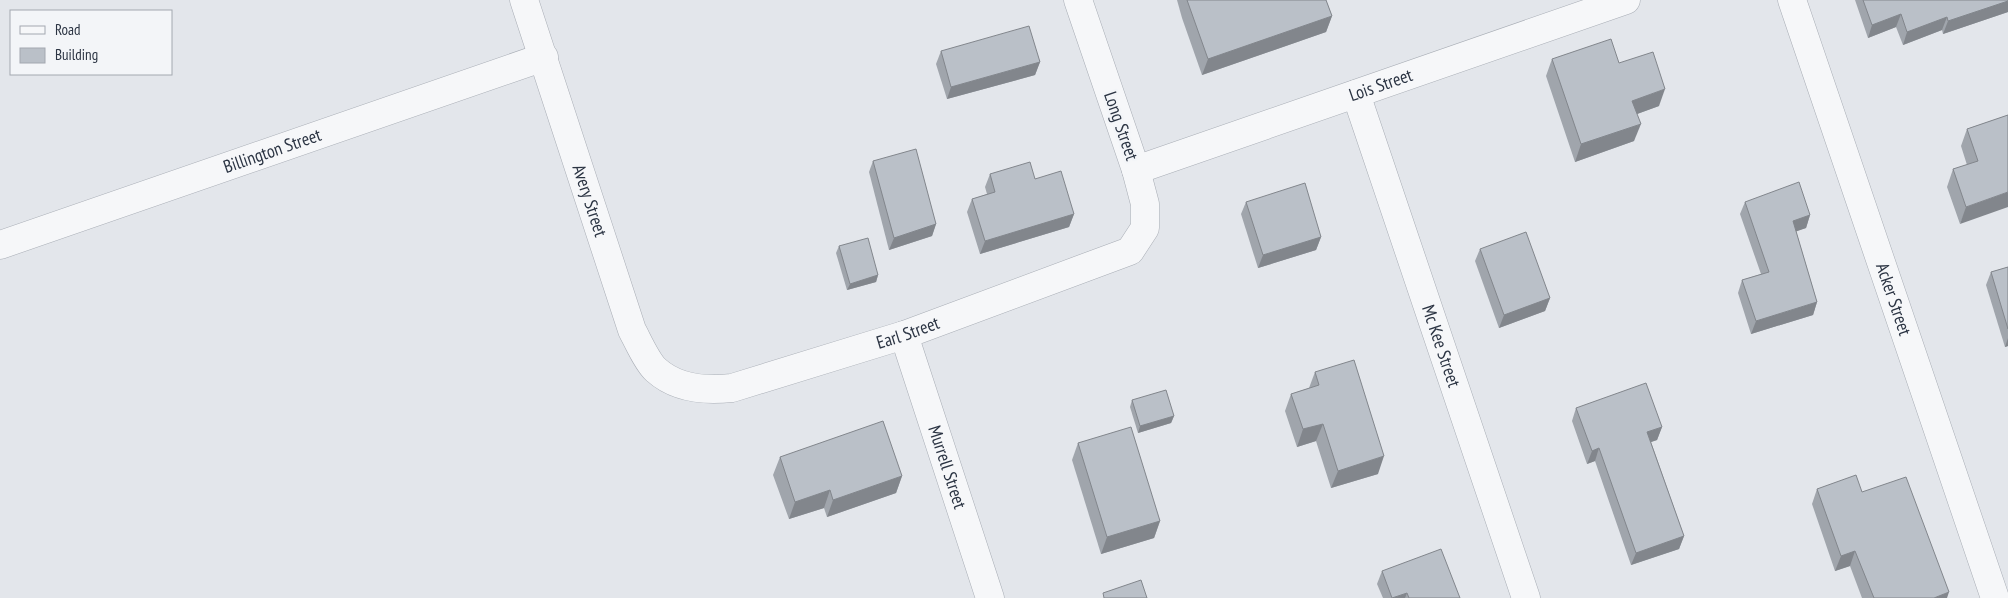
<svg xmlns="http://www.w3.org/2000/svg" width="2008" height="598" viewBox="0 0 2008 598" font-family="'PT Sans Narrow',sans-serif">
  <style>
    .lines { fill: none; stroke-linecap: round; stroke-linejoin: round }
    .minor-casing { stroke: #a8adb5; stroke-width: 29 }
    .minor { stroke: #f6f7f9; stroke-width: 28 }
    .wall { fill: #a0a5ac }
    .shaded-wall { fill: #82868c }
    .building { fill: #bac0c8; stroke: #82868c }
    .labels { text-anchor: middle; stroke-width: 5; stroke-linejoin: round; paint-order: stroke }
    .street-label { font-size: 18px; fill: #2b3443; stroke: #f3f5f8 }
  </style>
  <rect width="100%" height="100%" fill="#e3e6eb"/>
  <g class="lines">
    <g class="minor-casing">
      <g id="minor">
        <path id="s1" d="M 524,0 L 632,330 C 638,341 647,362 656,370 C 677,389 705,391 732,388 L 904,335 L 1130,251 L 1145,228 L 1145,204 L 1136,170 L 1078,0"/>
        <path id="s2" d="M 1792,0 L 1995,598"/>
        <path id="s3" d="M 1356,94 L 1526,598"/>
        <path id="s4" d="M 1136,170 L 1626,0"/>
        <path id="s5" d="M 0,245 L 544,57"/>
        <path id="s6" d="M 904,335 L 990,598"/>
      </g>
    </g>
    <use href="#minor" class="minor"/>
  </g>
  <g class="wall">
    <path d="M 1177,0 L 1326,0 L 1332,16 L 1326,32 L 1202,75 L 1182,18 Z"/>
    <path d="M 1855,0 L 2008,0 L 2008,12 L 1943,34 L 1942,30 L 1903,45 L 1896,27 L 1868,38 Z"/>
    <path d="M 941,51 L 1040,62 L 1035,75 L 947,99 L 936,64 Z"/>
    <path d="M 1552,59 L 1619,63 L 1659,106 L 1637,114 L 1634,141 L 1575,162 L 1546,76 Z"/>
    <path d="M 2008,115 L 1960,224 L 1947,187 L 1953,169 L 1967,165 L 1961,146 L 1967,129 Z"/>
    <path d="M 873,161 L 936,224 L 932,236 L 889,250 L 869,172 Z"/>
    <path d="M 990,174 L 1035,179 L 1074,214 L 1069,227 L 980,254 L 967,212 L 972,199 L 987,194 L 985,187 Z"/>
    <path d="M 1246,202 L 1321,237 L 1316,250 L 1258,268 L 1241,214 Z"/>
    <path d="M 1745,202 L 1810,215 L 1806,228 L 1796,231 L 1817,302 L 1813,315 L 1751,334 L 1738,293 L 1742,280 L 1761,274 L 1740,214 Z"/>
    <path d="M 839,246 L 878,275 L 876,282 L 847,290 L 836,253 Z"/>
    <path d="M 1480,249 L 1550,298 L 1545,311 L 1499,328 L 1475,261 Z"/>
    <path d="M 2008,267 L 2008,346 L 2005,347 L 1986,285 L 1991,272 Z"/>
    <path d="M 1315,372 L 1378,474 L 1331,488 L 1316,441 L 1297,447 L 1285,411 L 1291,394 L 1309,388 Z"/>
    <path d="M 1132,400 L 1174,416 L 1171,423 L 1138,433 L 1130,407 Z"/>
    <path d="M 1576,408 L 1662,427 L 1657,440 L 1651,442 L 1684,536 L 1679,549 L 1631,565 L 1595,461 L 1587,464 L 1572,421 Z"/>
    <path d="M 1078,443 L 1160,521 L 1154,538 L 1101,554 L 1072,460 Z"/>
    <path d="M 780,457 L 902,476 L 896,493 L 827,517 L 824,508 L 789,519 L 773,475 Z"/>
    <path d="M 1817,489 L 1862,492 L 1947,598 L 1862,598 L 1850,566 L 1835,571 L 1812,504 Z"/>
    <path d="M 1382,571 L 1460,598 L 1383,598 L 1377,584 Z"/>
  </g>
  <g class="shaded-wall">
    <path d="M 2008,1 L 2008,12 L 1943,34 L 1948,21 Z"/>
    <path d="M 1901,14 L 1896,27 L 1868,38 L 1872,25 Z"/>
    <path d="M 1332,16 L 1326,32 L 1202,75 L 1208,59 Z"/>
    <path d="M 1947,17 L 1942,30 L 1903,45 L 1907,32 Z"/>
    <path d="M 1040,62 L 1035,75 L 947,99 L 951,87 Z"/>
    <path d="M 1665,89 L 1659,106 L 1626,118 L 1632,101 Z"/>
    <path d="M 1641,124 L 1634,141 L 1575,162 L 1581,144 Z"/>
    <path d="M 2008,192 L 2008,207 L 1960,224 L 1966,207 Z"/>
    <path d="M 1074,214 L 1069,227 L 980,254 L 985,241 Z"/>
    <path d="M 1810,215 L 1806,228 L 1789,234 L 1793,221 Z"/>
    <path d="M 936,224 L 932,236 L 889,250 L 894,238 Z"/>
    <path d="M 1321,237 L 1316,250 L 1258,268 L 1263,255 Z"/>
    <path d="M 878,275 L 876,282 L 847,290 L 850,284 Z"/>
    <path d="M 1550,298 L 1545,311 L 1499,328 L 1504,315 Z"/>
    <path d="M 1817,302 L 1813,315 L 1751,334 L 1756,321 Z"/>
    <path d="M 2008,338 L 2008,346 L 2005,347 Z"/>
    <path d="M 1174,416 L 1171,423 L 1138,433 L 1140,426 Z"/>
    <path d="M 1323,424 L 1316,441 L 1297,447 L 1303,429 Z"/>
    <path d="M 1662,427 L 1657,440 L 1642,445 L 1647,432 Z"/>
    <path d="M 1599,448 L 1595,461 L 1587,464 L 1592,451 Z"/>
    <path d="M 1384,456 L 1378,474 L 1331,488 L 1338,471 Z"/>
    <path d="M 902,476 L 896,493 L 827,517 L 833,500 Z"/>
    <path d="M 830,490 L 824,508 L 789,519 L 795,502 Z"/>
    <path d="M 1160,521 L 1154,538 L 1101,554 L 1107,537 Z"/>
    <path d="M 1684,536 L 1679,549 L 1631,565 L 1636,553 Z"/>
    <path d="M 1855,551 L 1850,566 L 1835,571 L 1841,556 Z"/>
    <path d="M 1949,592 L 1947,598 L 1934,598 Z"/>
    <path d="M 1407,593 L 1405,598 L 1392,598 Z"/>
  </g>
  <g class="building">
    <path d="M 1187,0 L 1326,0 L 1332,16 L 1208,59 Z"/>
    <path d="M 1863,0 L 2008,0 L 2008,1 L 1948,21 L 1947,17 L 1907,32 L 1901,14 L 1872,25 Z"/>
    <path d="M 1029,26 L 1040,62 L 951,87 L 941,51 Z"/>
    <path d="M 1611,39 L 1619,63 L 1653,52 L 1665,89 L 1632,101 L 1641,124 L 1581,144 L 1552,59 Z"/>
    <path d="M 2008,115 L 2008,192 L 1966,207 L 1953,169 L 1978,161 L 1967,129 Z"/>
    <path d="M 916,149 L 936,224 L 894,238 L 873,161 Z"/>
    <path d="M 1030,162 L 1035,179 L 1061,171 L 1074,214 L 985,241 L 972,199 L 995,192 L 990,174 Z"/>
    <path d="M 1799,182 L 1810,215 L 1793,221 L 1817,302 L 1756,321 L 1742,280 L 1769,272 L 1745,202 Z"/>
    <path d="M 1305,183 L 1321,237 L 1263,255 L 1246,202 Z"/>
    <path d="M 1526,232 L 1550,298 L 1504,315 L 1480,249 Z"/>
    <path d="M 868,238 L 878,275 L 850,284 L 839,246 Z"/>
    <path d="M 2008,267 L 2008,329 L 1991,272 Z"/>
    <path d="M 1354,360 L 1384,456 L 1338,471 L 1323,424 L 1303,429 L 1291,394 L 1319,385 L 1315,372 Z"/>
    <path d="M 1646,383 L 1662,427 L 1647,432 L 1684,536 L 1636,553 L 1599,448 L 1592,451 L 1576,408 Z"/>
    <path d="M 1166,390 L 1174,416 L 1140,426 L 1132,400 Z"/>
    <path d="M 883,421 L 902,476 L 833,500 L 830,490 L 795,502 L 780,457 Z"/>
    <path d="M 1131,427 L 1160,521 L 1107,537 L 1078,443 Z"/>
    <path d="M 1856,475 L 1862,492 L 1906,477 L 1949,592 L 1934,598 L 1874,598 L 1855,551 L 1841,556 L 1817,489 Z"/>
    <path d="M 1441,549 L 1460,598 L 1409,598 L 1407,593 L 1392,598 L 1382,571 Z"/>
    <path d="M 1141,580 L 1147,598 L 1104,598 L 1103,593 Z"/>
  </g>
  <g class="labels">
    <g class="street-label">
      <text dy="6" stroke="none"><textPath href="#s4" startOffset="259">Lois Street</textPath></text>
      <text transform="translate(1121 126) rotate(71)" y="6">Long Street</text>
      <text dy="6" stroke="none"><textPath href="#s5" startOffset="288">Billington Street</textPath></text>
      <text dy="6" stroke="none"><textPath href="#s1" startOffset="211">Avery Street</textPath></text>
      <text dy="6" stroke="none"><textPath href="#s2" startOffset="316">Acker Street</textPath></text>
      <text dy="6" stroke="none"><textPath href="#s1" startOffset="659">Earl Street</textPath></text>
      <text dy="6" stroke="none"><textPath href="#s3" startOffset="266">Mc Kee Street</textPath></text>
      <text dy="6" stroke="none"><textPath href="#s6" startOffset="139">Murrell Street</textPath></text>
    </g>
  </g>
  <rect x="10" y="10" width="162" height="65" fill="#f3f5f8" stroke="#a3a8b0"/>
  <rect x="20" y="26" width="25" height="8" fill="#f6f7f9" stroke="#a3a8b0"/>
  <text x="55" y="35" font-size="15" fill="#2b3443">Road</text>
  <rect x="20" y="48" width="25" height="15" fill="#bac0c8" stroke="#a3a8b0"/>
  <text x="55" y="60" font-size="15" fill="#2b3443">Building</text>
</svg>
